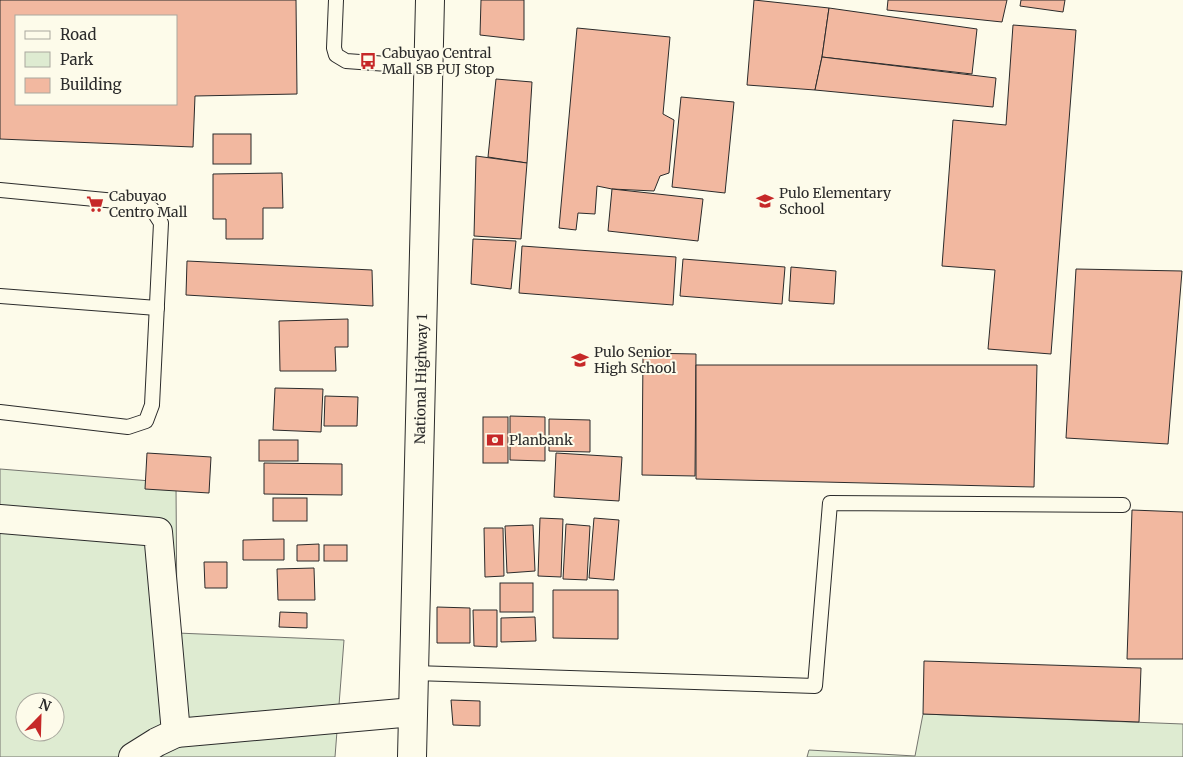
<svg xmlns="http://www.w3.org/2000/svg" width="1183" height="757" viewBox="0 0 1183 757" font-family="Merriweather,serif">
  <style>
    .green { fill: #deebd1; stroke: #74746e; fill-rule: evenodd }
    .building { fill: #f2b8a0; stroke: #2b2b2b; fill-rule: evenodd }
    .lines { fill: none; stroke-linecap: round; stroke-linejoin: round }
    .service-casing { stroke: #2b2b2b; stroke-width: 16 }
    .minor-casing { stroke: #2b2b2b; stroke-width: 30 }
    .trunk-casing { stroke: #2b2b2b; stroke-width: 30 }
    .service { stroke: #fdfbea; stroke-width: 14 }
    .minor { stroke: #fdfbea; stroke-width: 28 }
    .trunk { stroke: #fdfbea; stroke-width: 28 }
    .labels { text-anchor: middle; stroke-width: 4; stroke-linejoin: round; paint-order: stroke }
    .poi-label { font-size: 14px; fill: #2b2b2b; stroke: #fdfbea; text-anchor: start }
    .street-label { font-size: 14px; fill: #2b2b2b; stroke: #fdfbea }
  </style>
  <rect width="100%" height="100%" fill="#fdfbea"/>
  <g class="green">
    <path d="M 0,469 L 176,483 L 177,633 L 344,640 L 335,757 L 0,757 ZM 25,702 L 55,702 L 55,732 L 25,732 Z"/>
    <path d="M 923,714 L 1183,724 L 1183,757 L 807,757 L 809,750 L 915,756 Z"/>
  </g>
  <g class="building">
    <path d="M 0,0 L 296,0 L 297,94 L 195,96 L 193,147 L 0,139 ZM 16,16 L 176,16 L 176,104 L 16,104 Z"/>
    <path d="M 481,0 L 524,0 L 524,40 L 480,35 Z"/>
    <path d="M 754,0 L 829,8 L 822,57 L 815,90 L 747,85 Z"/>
    <path d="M 888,0 L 1007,0 L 1002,22 L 887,10 Z"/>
    <path d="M 1021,0 L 1065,0 L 1063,12 L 1020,6 Z"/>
    <path d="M 829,8 L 977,29 L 972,74 L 822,57 Z"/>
    <path d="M 1013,25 L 1076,30 L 1051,354 L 988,349 L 995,270 L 942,266 L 953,120 L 1006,125 Z"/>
    <path d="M 577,28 L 670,37 L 663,114 L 674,120 L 669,173 L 660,176 L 654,191 L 612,189 L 597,186 L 595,214 L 578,213 L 576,230 L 559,228 Z"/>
    <path d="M 822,57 L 996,78 L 993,107 L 815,90 Z"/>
    <path d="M 496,79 L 532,82 L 527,163 L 488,157 Z"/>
    <path d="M 681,97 L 734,102 L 725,193 L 672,187 Z"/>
    <rect x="213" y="134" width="38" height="30"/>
    <path d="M 476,156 L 527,163 L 521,239 L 474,236 Z"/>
    <path d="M 282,173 L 283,208 L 263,208 L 263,239 L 226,239 L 226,219 L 213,219 L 213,174 Z"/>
    <path d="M 612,189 L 703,199 L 698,241 L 608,231 Z"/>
    <path d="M 473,239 L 516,241 L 511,289 L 471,284 Z"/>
    <path d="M 522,246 L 676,257 L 673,305 L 519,293 Z"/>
    <path d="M 683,259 L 785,267 L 782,304 L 680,296 Z"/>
    <path d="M 187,261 L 372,270 L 373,306 L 186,295 Z"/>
    <path d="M 791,267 L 836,271 L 834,304 L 789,301 Z"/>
    <path d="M 1076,269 L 1182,271 L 1168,444 L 1066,438 Z"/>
    <path d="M 348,319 L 348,347 L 335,347 L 336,371 L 280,371 L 279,321 Z"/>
    <path d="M 643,353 L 696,354 L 695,476 L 642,475 Z"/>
    <path d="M 696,365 L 1037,365 L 1034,487 L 696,479 Z"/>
    <path d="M 275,388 L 323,389 L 321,432 L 273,430 Z"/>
    <path d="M 325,396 L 358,397 L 357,426 L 324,426 Z"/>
    <path d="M 510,416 L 545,417 L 545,461 L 510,460 Z"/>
    <rect x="483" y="417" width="25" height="46"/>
    <path d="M 549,419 L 590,420 L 590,452 L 549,451 Z"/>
    <rect x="259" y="440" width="39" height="21"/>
    <path d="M 147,453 L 211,457 L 209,493 L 145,489 Z"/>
    <path d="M 556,453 L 622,457 L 619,501 L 554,497 Z"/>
    <path d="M 264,463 L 342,464 L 342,495 L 264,494 Z"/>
    <rect x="273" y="498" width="34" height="23"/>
    <path d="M 1132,510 L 1183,512 L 1183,659 L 1127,659 Z"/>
    <path d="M 540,518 L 563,519 L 561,577 L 538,576 Z"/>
    <path d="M 594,518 L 619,520 L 614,580 L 589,578 Z"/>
    <path d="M 566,524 L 590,526 L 587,580 L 563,579 Z"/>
    <path d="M 533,525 L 535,571 L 507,573 L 505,526 Z"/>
    <path d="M 484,528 L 503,528 L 504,576 L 485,577 Z"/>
    <path d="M 284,539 L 284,560 L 243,560 L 243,540 Z"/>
    <path d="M 319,544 L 319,561 L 297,561 L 297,545 Z"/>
    <rect x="324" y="545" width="23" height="16"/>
    <path d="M 204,562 L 227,562 L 227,588 L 205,588 Z"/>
    <path d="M 314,568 L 315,600 L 278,600 L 277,569 Z"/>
    <rect x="500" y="583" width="33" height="29"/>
    <path d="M 553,590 L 618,590 L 618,639 L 553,638 Z"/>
    <path d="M 437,607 L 470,608 L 470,643 L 437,643 Z"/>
    <path d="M 473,610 L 497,610 L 497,647 L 474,646 Z"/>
    <path d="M 280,612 L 307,613 L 307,628 L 279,627 Z"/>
    <path d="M 535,617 L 536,641 L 501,642 L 501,618 Z"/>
    <path d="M 924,661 L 1141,668 L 1139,722 L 923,714 Z"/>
    <path d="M 451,700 L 480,701 L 480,726 L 453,725 Z"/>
  </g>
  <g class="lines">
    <g class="service-casing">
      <g id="service">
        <path d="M 336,0 L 334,48 L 336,55 L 346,61 L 429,67"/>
        <path d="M 0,190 L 137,203 L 152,209 L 161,223 L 152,405 L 146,421 L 128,427 L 0,412"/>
        <path d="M 0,296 L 157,308"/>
        <path d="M 414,673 L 815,686 L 830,503 L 1123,505"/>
      </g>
    </g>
    <g class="minor-casing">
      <g id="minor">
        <path d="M 0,519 L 158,532 L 176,733 L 157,742 L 133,757"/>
        <path d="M 176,733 L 413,712"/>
      </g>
    </g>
    <g class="trunk-casing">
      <path id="trunk" d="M 412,757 L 430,0"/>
    </g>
    <use href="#service" class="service"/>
    <use href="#minor" class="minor"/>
    <use href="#trunk" class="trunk"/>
  </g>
  <defs>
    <g id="bus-bare" transform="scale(1.35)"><path d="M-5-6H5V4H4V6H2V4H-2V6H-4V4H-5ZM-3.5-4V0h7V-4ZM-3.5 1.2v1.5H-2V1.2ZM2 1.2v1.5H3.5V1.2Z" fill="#c62828" stroke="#fdfbea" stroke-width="2.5" paint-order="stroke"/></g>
    <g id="school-bare" transform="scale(1.35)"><path d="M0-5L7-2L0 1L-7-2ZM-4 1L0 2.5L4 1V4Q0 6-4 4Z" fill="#c62828" stroke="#fdfbea" stroke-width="2.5" paint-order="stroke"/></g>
    <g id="supermarket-bare" transform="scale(1.35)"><path d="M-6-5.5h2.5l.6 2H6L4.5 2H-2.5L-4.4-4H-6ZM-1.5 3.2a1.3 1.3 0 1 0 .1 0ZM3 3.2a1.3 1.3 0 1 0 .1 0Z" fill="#c62828" stroke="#fdfbea" stroke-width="2.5" paint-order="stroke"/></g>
    <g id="bank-bare" transform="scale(1.35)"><path d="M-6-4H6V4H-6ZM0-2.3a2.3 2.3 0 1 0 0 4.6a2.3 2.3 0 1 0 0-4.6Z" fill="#c62828" stroke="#fdfbea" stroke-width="2.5" paint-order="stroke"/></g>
  </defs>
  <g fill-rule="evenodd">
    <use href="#bus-bare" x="368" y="61"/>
    <use href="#school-bare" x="765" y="201"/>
    <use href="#supermarket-bare" x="95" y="204"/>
    <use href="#school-bare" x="580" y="360"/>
    <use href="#bank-bare" x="495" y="440"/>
  </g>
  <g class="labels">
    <g class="poi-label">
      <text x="382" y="58">Cabuyao Central<tspan x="382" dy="16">Mall SB PUJ Stop</tspan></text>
      <text x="779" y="198">Pulo Elementary<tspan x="779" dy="16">School</tspan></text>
      <text x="109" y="201">Cabuyao<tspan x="109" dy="16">Centro Mall</tspan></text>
      <text x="594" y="357">Pulo Senior<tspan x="594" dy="16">High School</tspan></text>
      <text x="509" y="445">Planbank</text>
    </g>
    <g class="street-label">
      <text transform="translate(421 379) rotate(-89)" y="5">National Highway 1</text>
    </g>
  </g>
  <rect x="15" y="15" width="162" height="90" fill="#fdfbea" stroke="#a9a89e"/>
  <rect x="25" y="31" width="25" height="8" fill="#fdfbea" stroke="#a9a89e"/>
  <text x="60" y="40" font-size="15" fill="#2b2b2b">Road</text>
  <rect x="25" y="52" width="25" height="15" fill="#deebd1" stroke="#a9a89e"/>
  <text x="60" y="65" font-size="15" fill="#2b2b2b">Park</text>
  <rect x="25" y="78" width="25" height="15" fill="#f2b8a0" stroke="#a9a89e"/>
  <text x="60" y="90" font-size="15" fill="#2b2b2b">Building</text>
  <g transform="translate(40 717) rotate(23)"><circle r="24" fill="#fdfbea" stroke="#a9a89e"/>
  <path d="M0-4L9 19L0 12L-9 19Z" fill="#c62828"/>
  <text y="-8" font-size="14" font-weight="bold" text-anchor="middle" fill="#2b2b2b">N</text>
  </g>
</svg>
